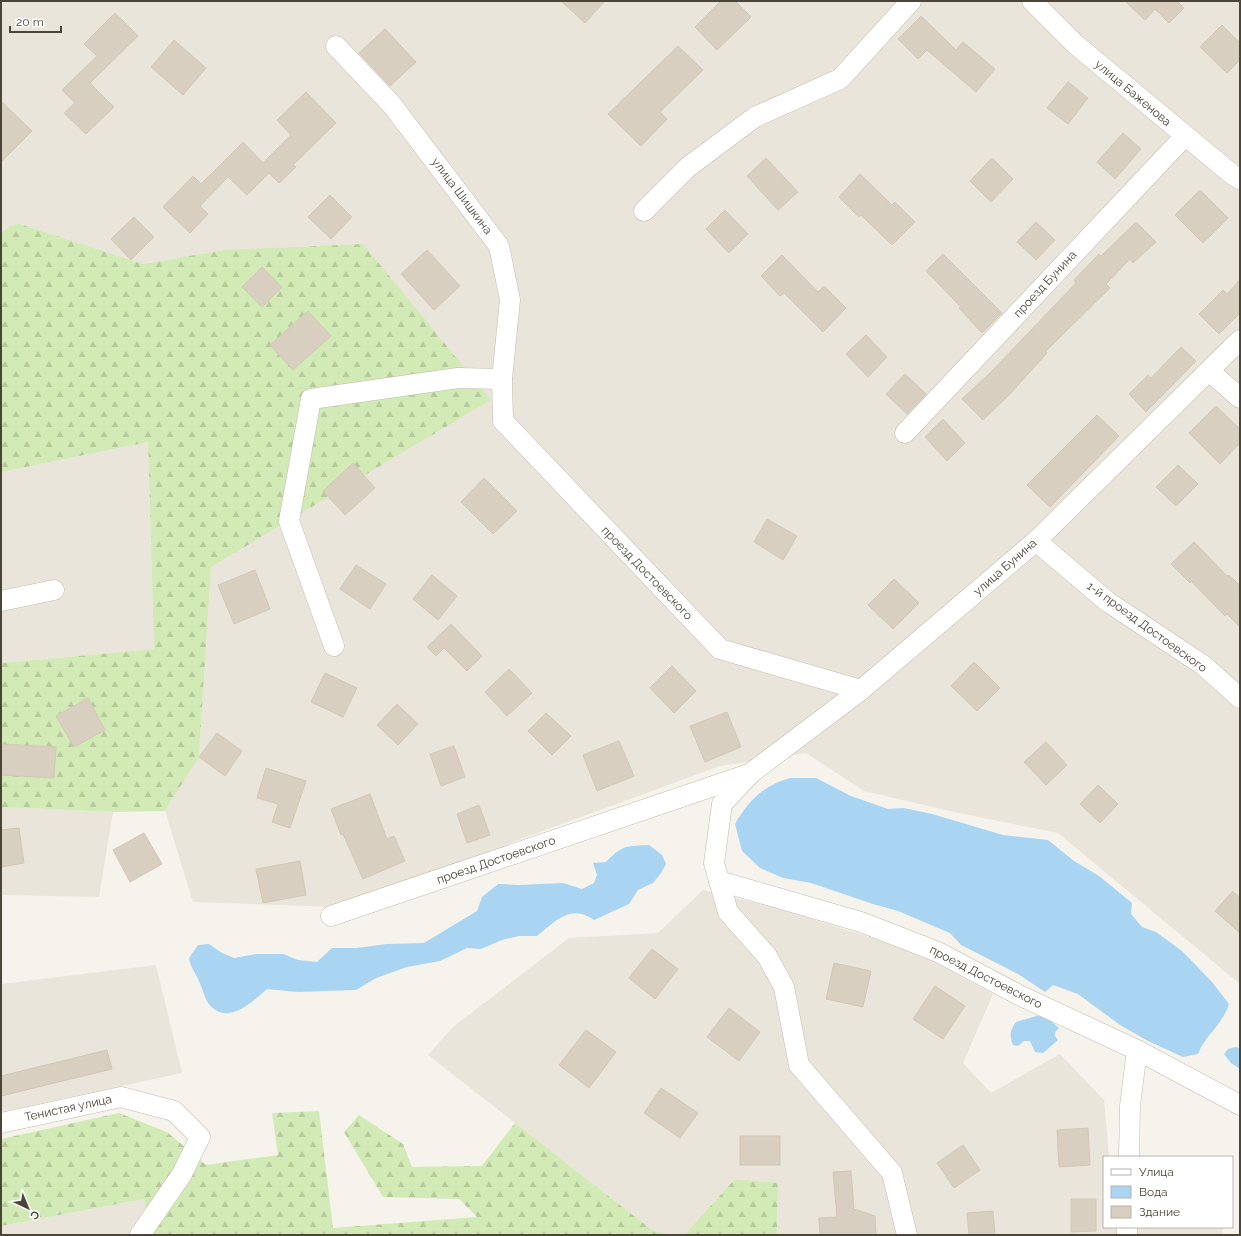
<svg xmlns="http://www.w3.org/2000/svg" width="1241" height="1236" viewBox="0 0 1241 1236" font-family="Raleway,sans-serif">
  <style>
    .residential { fill: #eae5da }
    .forest { fill: url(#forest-firs) }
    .water { fill: #a9d4f2 }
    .building { fill: #d8cfc1; stroke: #d3c7b4 }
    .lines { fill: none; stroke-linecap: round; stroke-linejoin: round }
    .minor-casing { stroke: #c2bbae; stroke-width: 21 }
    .minor { stroke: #fff; stroke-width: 20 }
    .labels { text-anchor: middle; stroke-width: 3; stroke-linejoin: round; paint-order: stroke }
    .street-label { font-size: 12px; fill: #4b4439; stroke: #fff }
  </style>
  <defs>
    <pattern id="forest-firs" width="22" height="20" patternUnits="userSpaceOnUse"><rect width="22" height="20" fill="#d2eab5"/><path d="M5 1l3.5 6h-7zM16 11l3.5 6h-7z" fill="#b6ca9c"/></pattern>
  </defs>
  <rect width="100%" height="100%" fill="#f6f3ec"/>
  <g class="residential">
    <path d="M 1,1 L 1240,1 L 1240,984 L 1058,833 L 954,812 L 864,791 L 806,753 L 720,766 L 336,907 L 193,902 L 165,811 L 199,757 L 211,567 L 491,400 L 224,250 L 143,264 L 17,223 L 1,232 Z"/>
    <path d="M 148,442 L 154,649 L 1,663 L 1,472 Z"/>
    <path d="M 1,807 L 113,812 L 99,897 L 1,895 Z"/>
    <path d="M 703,890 L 783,910 L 914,951 L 993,994 L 963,1063 L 991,1093 L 1060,1054 L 1104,1100 L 1109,1157 L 1104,1157 L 1104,1227 L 1223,1227 L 1222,1235 L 777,1235 L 778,1183 L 735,1179 L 684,1235 L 673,1235 L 652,1230 L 428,1055 L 453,1027 L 569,938 L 658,933 Z"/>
    <path d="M 156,965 L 182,1073 L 1,1112 L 1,984 Z"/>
    <path d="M 144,1199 L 150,1235 L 1,1235 L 1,1226 Z"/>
  </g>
  <g class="forest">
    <path d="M 17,223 L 143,264 L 224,250 L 363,244 L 491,400 L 211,567 L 199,757 L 165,811 L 113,812 L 1,807 L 1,663 L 154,649 L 148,442 L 1,472 L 1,232 Z"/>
    <path d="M 319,1111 L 333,1228 L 477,1217 L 459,1199 L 383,1197 L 344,1132 L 359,1115 L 403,1144 L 412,1167 L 482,1166 L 515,1123 L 652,1230 L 673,1235 L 150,1235 L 144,1199 L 1,1226 L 1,1139 L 119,1113 L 167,1132 L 206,1165 L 278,1155 L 272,1113 Z"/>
    <path d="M 735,1179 L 778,1183 L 777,1235 L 684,1235 Z"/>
  </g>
  <g class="water">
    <path d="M 790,778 L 816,778 L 851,796 L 888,809 L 904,808 L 932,814 L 1003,835 L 1048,840 L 1074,861 L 1099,876 L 1132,903 L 1131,914 L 1142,927 L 1156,932 L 1182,951 L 1212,982 L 1229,1004 C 1222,1026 1205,1035 1198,1054 L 1183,1057 L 1148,1041 L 1120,1025 L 1078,994 L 1053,985 L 1045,992 L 1018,974 L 961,945 L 950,933 L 898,911 L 873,904 L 811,883 L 783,878 L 760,868 L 742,851 L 735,824 C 748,801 764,785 790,778 Z"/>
    <path d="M 649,845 L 662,855 L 666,864 L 661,873 L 653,883 L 638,890 L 629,904 L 594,920 C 570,904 557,920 537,936 L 519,936 L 502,940 L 481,949 L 467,948 L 440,961 L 407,967 L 376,978 L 356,990 L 298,992 L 267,989 C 251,1003 227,1027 208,1003 C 205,998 203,991 201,986 C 197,975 191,969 189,958 L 198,945 L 209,944 L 222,953 L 234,958 L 256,954 L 283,954 L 298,960 L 317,962 L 332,948 L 356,948 L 387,944 L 424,943 L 477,911 L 482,897 L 498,884 L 519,885 L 563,883 L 582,889 L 594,883 L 597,875 L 593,863 L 606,862 C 622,845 627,846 649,845 Z"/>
    <path d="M 1040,1015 L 1047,1018 L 1059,1028 L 1055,1032 L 1055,1036 L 1058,1040 L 1043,1053 L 1035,1052 L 1030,1041 L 1024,1041 L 1018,1046 L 1013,1045 C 1009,1036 1010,1030 1016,1022 Z"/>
    <path d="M 1235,1047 L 1240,1048 L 1240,1069 L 1231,1063 L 1224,1054 L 1228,1049 Z"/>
  </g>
  <g class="building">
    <path d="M 561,1 L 605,1 L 585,23 Z"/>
    <path d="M 721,1 L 735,1 L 751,17 L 717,50 L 695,27 Z"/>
    <path d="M 1125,1 L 1177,1 L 1184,8 L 1169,23 L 1155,9 L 1145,20 Z"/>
    <path d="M 115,13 L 138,36 L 90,83 L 114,107 L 86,134 L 64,113 L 75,103 L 62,90 L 97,56 L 84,44 Z"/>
    <path d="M 921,16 L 956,50 L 963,42 L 995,69 L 976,92 L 927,50 L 918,59 L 898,39 Z"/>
    <path d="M 1222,25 L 1240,43 L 1240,60 L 1227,73 L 1200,47 Z"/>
    <path d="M 385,29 L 416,62 L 390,86 L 359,53 Z"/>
    <path d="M 174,40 L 206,68 L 183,95 L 151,67 Z"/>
    <path d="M 678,46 L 703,70 L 660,112 L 667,119 L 641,146 L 608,114 Z"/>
    <path d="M 1068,82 L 1088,98 L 1068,124 L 1047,108 Z"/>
    <path d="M 306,92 L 336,123 L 293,165 L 296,167 L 279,183 L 269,173 L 247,195 L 228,177 L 200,206 L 208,214 L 190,233 L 163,207 L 193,176 L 201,184 L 243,142 L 263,163 L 291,135 L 277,120 Z"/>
    <path d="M 1,101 L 32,131 L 1,162 Z"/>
    <path d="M 1123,133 L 1141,149 L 1115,179 L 1097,162 Z"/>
    <path d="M 766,158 L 798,192 L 778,210 L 747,176 Z"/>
    <path d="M 992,158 L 1013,179 L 991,202 L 970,181 Z"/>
    <path d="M 860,174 L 892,205 L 895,202 L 915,222 L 892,245 L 861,215 L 859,217 L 839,197 Z"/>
    <path d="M 1200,190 L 1228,218 L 1203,243 L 1175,215 Z"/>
    <path d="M 330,195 L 352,217 L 331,239 L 308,217 Z"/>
    <path d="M 725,210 L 748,234 L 729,253 L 706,229 Z"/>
    <path d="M 134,217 L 154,237 L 131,260 L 111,239 Z"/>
    <path d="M 1036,222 L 1055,240 L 1036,260 L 1017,242 Z"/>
    <path d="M 1136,222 L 1156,242 L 1133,263 L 1130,259 L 1106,284 L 1110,288 L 1046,351 L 1047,353 L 1010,394 L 983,420 L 962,399 L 990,373 L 1076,283 L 1074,280 L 1099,254 L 1101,256 Z"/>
    <path d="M 427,250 L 460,286 L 434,310 L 401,274 Z"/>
    <path d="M 943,254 L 1002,313 L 982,333 L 959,308 L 961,307 L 926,271 Z"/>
    <path d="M 782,255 L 818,292 L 824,286 L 846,308 L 823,332 L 784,293 L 780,296 L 761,276 Z"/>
    <path d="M 262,267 L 282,287 L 262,307 L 242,287 Z"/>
    <path d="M 1240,280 L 1240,313 L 1219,334 L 1199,314 L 1223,290 L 1227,294 Z"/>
    <path d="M 308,311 L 331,336 L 293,370 L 270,345 Z"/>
    <path d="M 866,335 L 887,357 L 868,377 L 846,354 Z"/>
    <path d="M 1181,347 L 1196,361 L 1146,412 L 1129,394 L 1148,375 L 1151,378 Z"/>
    <path d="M 905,374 L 926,394 L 907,414 L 886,394 Z"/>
    <path d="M 1216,406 L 1240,429 L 1240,443 L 1220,464 L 1189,433 Z"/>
    <path d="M 1097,415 L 1119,436 L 1050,507 L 1027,485 Z"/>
    <path d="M 943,419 L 965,443 L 947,461 L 925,437 Z"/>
    <path d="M 353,463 L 375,488 L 345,515 L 323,491 Z"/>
    <path d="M 1178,465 L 1198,484 L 1176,506 L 1156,487 Z"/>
    <path d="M 484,478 L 517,511 L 493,534 L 461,502 Z"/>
    <path d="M 767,519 L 797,536 L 783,560 L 754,542 Z"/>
    <path d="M 1194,542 L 1227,576 L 1229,575 L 1240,586 L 1240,627 L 1227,614 L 1225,616 L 1191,581 L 1190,583 L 1171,564 Z"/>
    <path d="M 356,565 L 386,584 L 370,609 L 340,589 Z"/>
    <path d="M 255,570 L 270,609 L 234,624 L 218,585 Z"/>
    <path d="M 432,575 L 457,596 L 438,620 L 413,599 Z"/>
    <path d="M 894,579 L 919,603 L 893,629 L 868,605 Z"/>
    <path d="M 451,624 L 482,656 L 467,671 L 444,648 L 436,656 L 427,647 Z"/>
    <path d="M 974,662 L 1000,688 L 977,711 L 951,686 Z"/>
    <path d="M 672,666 L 696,691 L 674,713 L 650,688 Z"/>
    <path d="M 509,669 L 532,693 L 507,716 L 485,692 Z"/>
    <path d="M 325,673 L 357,688 L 343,717 L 311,702 Z"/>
    <path d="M 88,698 L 105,730 L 74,747 L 56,716 Z"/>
    <path d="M 397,704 L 418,724 L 398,745 L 377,725 Z"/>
    <path d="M 727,712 L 741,747 L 705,762 L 690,726 Z"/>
    <path d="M 546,713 L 571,736 L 552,755 L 528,731 Z"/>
    <path d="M 217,733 L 242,751 L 225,776 L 199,757 Z"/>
    <path d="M 619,741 L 634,776 L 597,791 L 583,755 Z"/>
    <path d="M 1046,742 L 1067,765 L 1046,785 L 1024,762 Z"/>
    <path d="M 1,744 L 56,747 L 54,778 L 1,775 Z"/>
    <path d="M 454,746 L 465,777 L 441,786 L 430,754 Z"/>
    <path d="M 266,768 L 306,781 L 290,828 L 272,822 L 278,804 L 257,798 Z"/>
    <path d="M 1098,785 L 1118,804 L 1100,823 L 1080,804 Z"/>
    <path d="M 370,794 L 387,839 L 394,836 L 405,861 L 363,879 L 343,834 L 341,835 L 331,809 Z"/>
    <path d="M 479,805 L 490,835 L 467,843 L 457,814 Z"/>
    <path d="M 19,828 L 24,863 L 1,867 L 1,830 Z"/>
    <path d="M 144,833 L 162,864 L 130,882 L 113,850 Z"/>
    <path d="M 300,861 L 306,895 L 263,903 L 256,869 Z"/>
    <path d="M 1233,891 L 1240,898 L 1240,933 L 1215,911 Z"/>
    <path d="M 652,949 L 678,969 L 655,999 L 629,978 Z"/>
    <path d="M 834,963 L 871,971 L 863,1007 L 826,999 Z"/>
    <path d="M 935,986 L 965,1006 L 943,1039 L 913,1019 Z"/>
    <path d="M 729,1008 L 760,1032 L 739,1061 L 707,1037 Z"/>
    <path d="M 586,1030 L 616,1052 L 589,1088 L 559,1065 Z"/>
    <path d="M 107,1050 L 112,1069 L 1,1096 L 1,1076 Z"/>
    <path d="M 661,1088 L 698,1113 L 680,1138 L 644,1113 Z"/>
    <path d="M 1088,1128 L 1090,1165 L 1059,1167 L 1057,1130 Z"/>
    <rect x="740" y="1136" width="40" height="29"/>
    <path d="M 963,1145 L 980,1170 L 954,1188 L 937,1163 Z"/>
    <path d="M 851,1171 L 854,1209 L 875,1216 L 876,1235 L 820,1235 L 819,1218 L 837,1217 L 833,1172 Z"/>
    <path d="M 1071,1199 L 1096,1199 L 1096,1231 L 1071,1232 Z"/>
    <path d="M 993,1211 L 995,1235 L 969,1235 L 967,1213 Z"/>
  </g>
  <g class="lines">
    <g class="minor-casing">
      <g id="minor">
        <path d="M 1032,1 L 1075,44 L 1233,175 L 1240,179"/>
        <path d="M 336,46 L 392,105 L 499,246 L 510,300 L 502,379 L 503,421 L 720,649 L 861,690"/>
        <path d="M 644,211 L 688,167 L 755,117 L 840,79 L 911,1"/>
        <path d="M 1209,371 L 1240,398"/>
        <path d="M 905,433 L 1185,136"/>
        <path d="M 1036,541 L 1108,602 L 1203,665 L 1240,698"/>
        <path d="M 1,601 L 54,590"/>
        <path d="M 334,646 L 289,521 L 311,399 L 458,378 L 502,379"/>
        <path d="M 719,881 L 861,922 L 938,952 L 1019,995 L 1137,1050 L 1240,1105"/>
        <path d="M 331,916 L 749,774"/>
        <path d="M 1,1123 L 121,1097 L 174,1111 L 200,1137 L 182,1174 L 140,1235"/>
        <path d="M 1129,1157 L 1130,1106 L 1137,1050"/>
        <path d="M 907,1235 L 892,1173 L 799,1065 L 784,987 L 767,956 L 728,912 L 714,863 L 722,804 L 751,773 L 861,690 L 1036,541 L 1240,340"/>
        <path d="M 1127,1235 L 1127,1227"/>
      </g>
    </g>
    <use href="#minor" class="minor"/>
  </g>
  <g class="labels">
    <g class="street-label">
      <text transform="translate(1133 93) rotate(40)" y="4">улица Баженова</text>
      <text transform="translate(462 196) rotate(53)" y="4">улица Шишкина</text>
      <text transform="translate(1045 284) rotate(-47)" y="4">проезд Бунина</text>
      <text transform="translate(1005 567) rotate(-41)" y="4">улица Бунина</text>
      <text transform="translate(647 573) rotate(46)" y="4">проезд Достоевского</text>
      <text transform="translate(1147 627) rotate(36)" y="4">1-й проезд Достоевского</text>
      <text transform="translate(496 860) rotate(-19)" y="4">проезд Достоевского</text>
      <text transform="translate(986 977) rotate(27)" y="4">проезд Достоевского</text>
      <text transform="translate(68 1108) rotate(-12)" y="4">Тенистая улица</text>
    </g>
  </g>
  <rect width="1241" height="1236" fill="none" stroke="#4b4439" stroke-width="4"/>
  <rect x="1103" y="1156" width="130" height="72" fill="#ffffff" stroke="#b7b4b0"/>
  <rect x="1111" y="1169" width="20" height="6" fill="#ffffff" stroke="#b7b4b0"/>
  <text x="1139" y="1176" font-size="12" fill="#4b4439">Улица</text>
  <rect x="1111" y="1186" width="20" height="12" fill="#a9d4f2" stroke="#b7b4b0"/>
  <text x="1139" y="1196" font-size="12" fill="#4b4439">Вода</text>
  <rect x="1111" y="1206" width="20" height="12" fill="#d8cfc1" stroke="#b7b4b0"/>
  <text x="1139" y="1216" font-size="12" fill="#4b4439">Здание</text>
  <g transform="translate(28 1208) rotate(136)" stroke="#ffffff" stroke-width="3" paint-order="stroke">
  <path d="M0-3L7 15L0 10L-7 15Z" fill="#4b4439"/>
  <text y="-6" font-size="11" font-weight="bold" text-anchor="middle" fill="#4b4439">С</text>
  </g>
  <path d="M10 26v6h51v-6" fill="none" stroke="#4b4439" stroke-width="2"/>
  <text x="16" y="26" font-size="12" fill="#4b4439" stroke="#ffffff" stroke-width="3" paint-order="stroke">20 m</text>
</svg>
